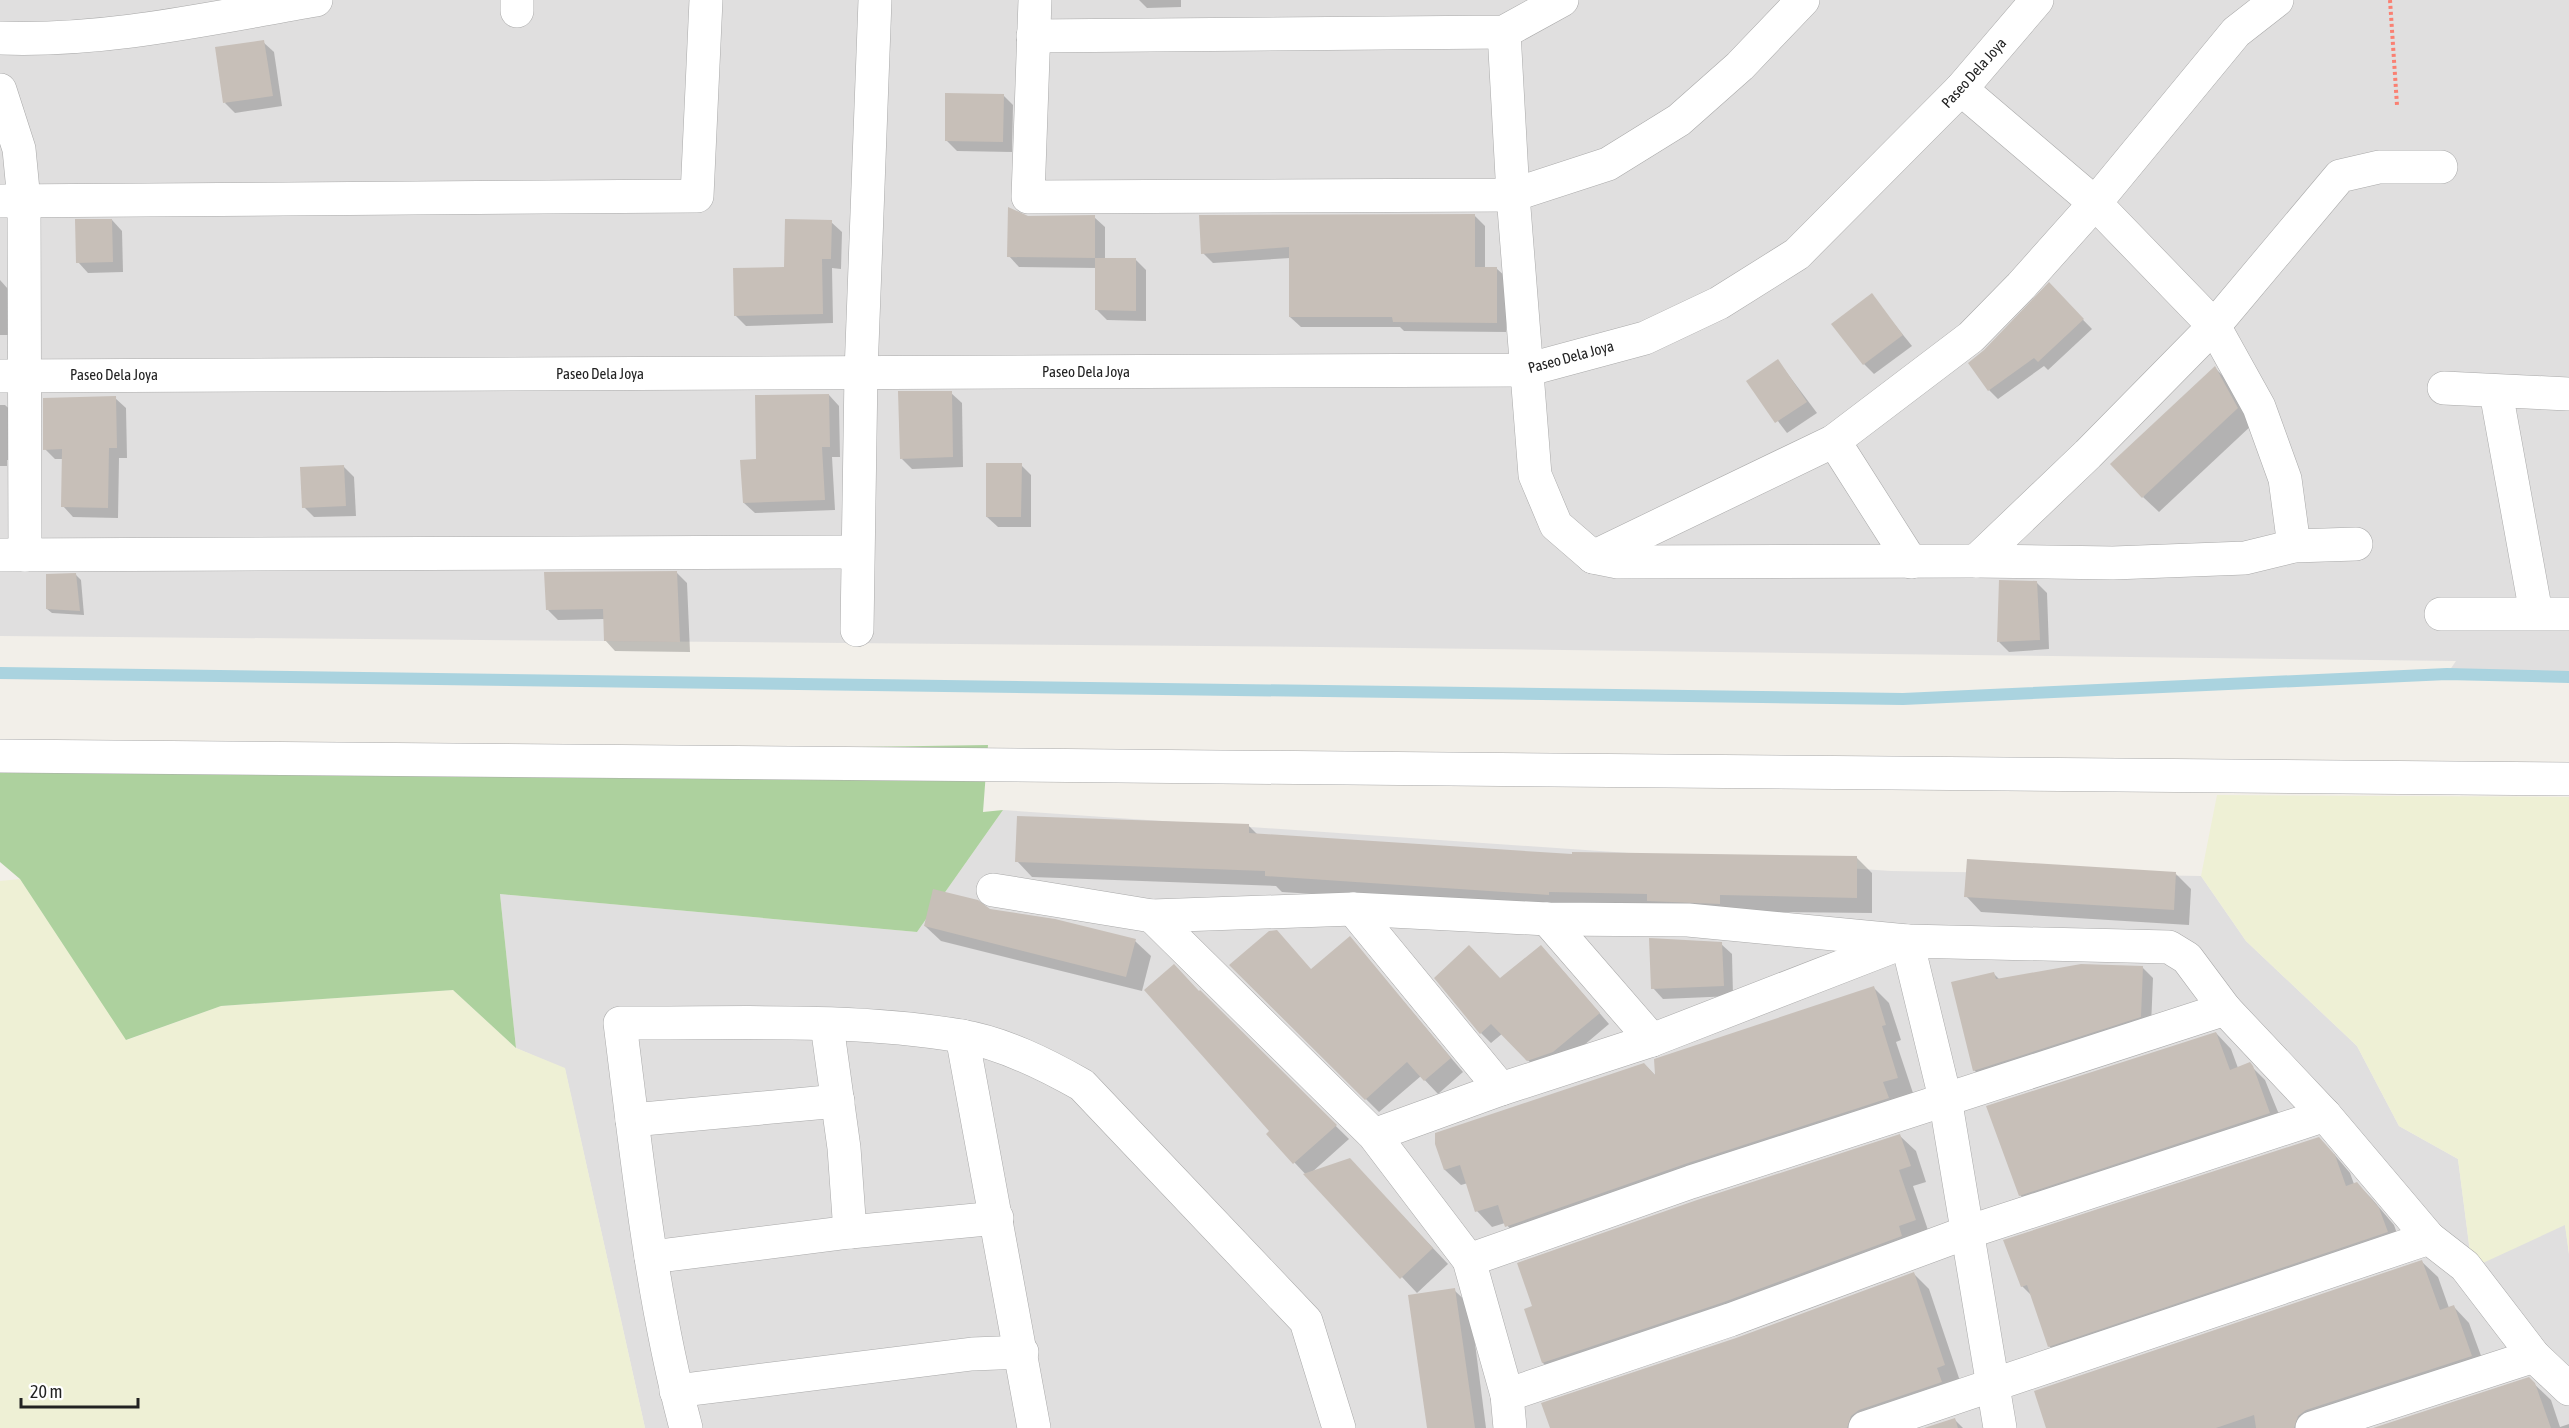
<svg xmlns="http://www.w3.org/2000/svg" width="2569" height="1428" viewBox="0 0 2569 1428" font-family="'Asap Condensed',sans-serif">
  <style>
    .residential { fill: #e0dfdf }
    .farmland { fill: #eef0d5 }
    .forest { fill: #add19e }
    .shadow { fill: #0003 }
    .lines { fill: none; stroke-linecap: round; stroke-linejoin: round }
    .stream { stroke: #aad3df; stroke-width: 12 }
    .building { fill: #c7bfb8 }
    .minor-casing { stroke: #a9a9a9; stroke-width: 34 }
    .path { stroke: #fa8072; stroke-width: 4; stroke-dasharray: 3 3; stroke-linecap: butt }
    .minor { stroke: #fff; stroke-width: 33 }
    .labels { text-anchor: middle; stroke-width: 4.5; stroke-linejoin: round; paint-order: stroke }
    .street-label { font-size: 15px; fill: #222; stroke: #fff }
  </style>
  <rect width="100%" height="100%" fill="#f2efe9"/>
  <g class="residential">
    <path d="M 0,0 L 2569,0 L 2569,677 L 2447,674 L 2456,661 L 1322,647 L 0,636 Z"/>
    <path d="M 1003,810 L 1891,871 L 2201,876 L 2246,941 L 2357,1046 L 2399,1126 L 2458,1159 L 2472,1267 L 2565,1224 L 2569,1254 L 2569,1428 L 645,1428 L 565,1069 L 516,1048 L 500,894 L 917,932 Z"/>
  </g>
  <g class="farmland">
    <path d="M 2217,795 L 2569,797 L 2569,1254 L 2565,1225 L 2472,1268 L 2458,1159 L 2399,1126 L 2357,1046 L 2246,941 L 2201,876 Z"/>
    <path d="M 20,879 L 127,1040 L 221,1006 L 453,990 L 516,1048 L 565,1068 L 645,1428 L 0,1428 L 0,881 Z"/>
  </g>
  <path class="forest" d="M 988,745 L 983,812 L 1003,810 L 917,932 L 500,894 L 516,1048 L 453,990 L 221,1006 L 126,1040 L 20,879 L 0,862 L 0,760 Z"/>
  <g class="shadow">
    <path d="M 1139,0 L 1181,0 L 1181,7 L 1147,8 Z"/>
    <path d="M 263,42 L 274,52 L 282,106 L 235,113 L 225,103 Z"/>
    <path d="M 1003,95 L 1013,105 L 1012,152 L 957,151 L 946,140 Z"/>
    <path d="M 1474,215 L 1485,226 L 1485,268 L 1496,268 L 1507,278 L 1506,332 L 1404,331 L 1400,327 L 1301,327 L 1290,317 L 1290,258 L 1213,263 L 1203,253 Z"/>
    <path d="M 1094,217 L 1105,227 L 1105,260 L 1135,259 L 1146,270 L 1146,321 L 1107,320 L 1097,310 L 1097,268 L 1019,267 L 1009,256 Z"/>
    <path d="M 112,220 L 122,231 L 123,272 L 88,273 L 78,262 Z"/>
    <path d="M 831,222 L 842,232 L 841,269 L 832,268 L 833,323 L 746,326 L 735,315 Z"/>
    <path d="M 0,280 L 8,289 L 9,335 L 0,335 Z"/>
    <path d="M 2049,285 L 2092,329 L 2048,370 L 2044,366 L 1998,399 L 1989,390 L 1985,351 Z"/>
    <path d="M 1871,295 L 1912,346 L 1874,374 L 1864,364 Z"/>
    <path d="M 1778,361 L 1817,413 L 1787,433 L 1748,382 Z"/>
    <path d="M 2215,368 L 2230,383 L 2253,424 L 2159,512 L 2143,497 Z"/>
    <path d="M 951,393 L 962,403 L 963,467 L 912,469 L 902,459 Z"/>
    <path d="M 829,395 L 839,406 L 840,457 L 832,457 L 835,510 L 755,513 L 744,503 L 758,460 Z"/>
    <path d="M 115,398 L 126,408 L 127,458 L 119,458 L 118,518 L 73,517 L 63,506 L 63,459 L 55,459 L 45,449 Z"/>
    <path d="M 0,405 L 5,405 L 16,415 L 16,460 L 7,460 L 7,466 L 0,466 Z"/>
    <path d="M 1021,465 L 1031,475 L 1031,527 L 998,527 L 987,517 Z"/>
    <path d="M 343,466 L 354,477 L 356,516 L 314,517 L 304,507 Z"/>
    <path d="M 677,573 L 687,583 L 690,652 L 615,651 L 605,640 L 605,619 L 558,620 L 548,610 Z"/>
    <path d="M 76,575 L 81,580 L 84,615 L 52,613 L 47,609 Z"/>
    <path d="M 2036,582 L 2047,593 L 2049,649 L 2009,652 L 1999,642 Z"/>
    <path d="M 1248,825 L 1258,835 L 1573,855 L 1857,858 L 1872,873 L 1872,913 L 1564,910 L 1282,892 L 1276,886 L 1032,877 L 1017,861 Z"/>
    <path d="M 2176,874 L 2191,889 L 2189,925 L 1981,912 L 1966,896 Z"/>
    <path d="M 989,910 L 1135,941 L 1151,956 L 1142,991 L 941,941 L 925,926 Z"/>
    <path d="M 1350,938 L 1463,1072 L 1438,1094 L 1421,1076 L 1379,1112 L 1231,965 L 1312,970 Z"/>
    <path d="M 1721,944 L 1732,954 L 1733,996 L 1663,999 L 1653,988 Z"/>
    <path d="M 1551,957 L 1609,1024 L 1564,1062 L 1538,1071 L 1503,1033 L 1491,1043 L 1481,1033 L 1501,980 Z"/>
    <path d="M 2142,967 L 2153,978 L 2151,1027 L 1985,1081 L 1974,1070 L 1994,974 L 2000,980 Z"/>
    <path d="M 1873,987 L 1889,1003 L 1901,1040 L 1896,1042 L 1913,1093 L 1522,1242 L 1505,1223 L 1492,1227 L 1477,1211 L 1468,1183 L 1461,1185 L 1445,1170 L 1436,1134 L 1644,1064 L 1657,1077 Z"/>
    <path d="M 1200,992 L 1349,1139 L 1311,1173 L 1365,1176 L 1448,1264 L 1417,1293 L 1294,1162 L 1271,1131 Z"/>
    <path d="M 2216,1033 L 2231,1049 L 2238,1068 L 2249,1064 L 2265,1080 L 2285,1129 L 2036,1210 L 2020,1195 Z"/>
    <path d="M 1900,1136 L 1916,1151 L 1926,1182 L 1913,1186 L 1930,1236 L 1559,1378 L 1543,1363 L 1526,1310 Z"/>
    <path d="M 2334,1154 L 2350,1173 L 2354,1184 L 2357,1184 L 2372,1199 L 2394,1225 L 2402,1248 L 2065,1361 L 2049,1346 L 2032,1296 L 2022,1286 Z"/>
    <path d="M 2422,1262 L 2438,1277 L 2449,1308 L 2454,1307 L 2469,1323 L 2487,1372 L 2318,1428 L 2049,1428 Z"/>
    <path d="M 1914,1274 L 1929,1289 L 1960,1381 L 1871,1428 L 1551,1428 L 1736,1339 Z"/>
    <path d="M 1454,1290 L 1470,1305 L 1486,1428 L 1428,1428 Z"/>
    <path d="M 2529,1379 L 2551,1400 L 2560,1427 L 2569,1424 L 2569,1428 L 2378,1428 Z"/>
    <path d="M 1954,1419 L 1963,1428 L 1928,1428 Z"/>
  </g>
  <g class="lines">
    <path class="stream" d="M 0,673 L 1903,699 L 2447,674 L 2569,677"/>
  </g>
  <g class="building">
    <path d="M 264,40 L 273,96 L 223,103 L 215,47 Z"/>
    <path d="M 945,93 L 1004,94 L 1003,142 L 945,141 Z"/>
    <path d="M 1008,207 L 1028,216 L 1095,215 L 1095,258 L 1007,257 Z"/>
    <path d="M 1475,214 L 1475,267 L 1497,267 L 1497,323 L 1393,322 L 1392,317 L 1289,317 L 1289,247 L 1201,254 L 1199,215 Z"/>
    <path d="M 75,219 L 112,219 L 113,262 L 76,263 Z"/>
    <path d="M 785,219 L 832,220 L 831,259 L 822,259 L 823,314 L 734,316 L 733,268 L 784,267 Z"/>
    <path d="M 1095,258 L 1136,258 L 1136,311 L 1095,310 Z"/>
    <path d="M 2049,282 L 2084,319 L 2038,362 L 2034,358 L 1988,391 L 1968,363 L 1984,350 Z"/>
    <path d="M 1872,293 L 1903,335 L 1863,365 L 1831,324 Z"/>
    <path d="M 1778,359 L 1807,402 L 1775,423 L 1746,381 Z"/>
    <path d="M 2215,366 L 2238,408 L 2142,498 L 2110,464 Z"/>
    <path d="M 898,391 L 952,391 L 953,457 L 900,459 Z"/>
    <path d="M 829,394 L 830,447 L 822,447 L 825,500 L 743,503 L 740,460 L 756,459 L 755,395 Z"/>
    <path d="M 116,396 L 117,448 L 109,448 L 108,508 L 61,507 L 62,449 L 43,450 L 43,398 Z"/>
    <path d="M 986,463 L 1022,463 L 1021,517 L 986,517 Z"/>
    <path d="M 344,465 L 346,506 L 302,508 L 300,467 Z"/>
    <path d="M 677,571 L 680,642 L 604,641 L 603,609 L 546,610 L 544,572 Z"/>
    <path d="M 76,573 L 80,611 L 46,609 L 46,574 Z"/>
    <path d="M 1999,580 L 2037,581 L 2040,640 L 1997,642 Z"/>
    <path d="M 1017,816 L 1249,824 L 1249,833 L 1572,854 L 1572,852 L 1857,856 L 1857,898 L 1720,895 L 1720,904 L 1647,901 L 1647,894 L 1549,892 L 1549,895 L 1265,876 L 1265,871 L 1015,862 Z"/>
    <path d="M 1967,859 L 2176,872 L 2174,910 L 1964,897 Z"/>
    <path d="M 933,889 L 978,900 L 990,909 L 1055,919 L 1136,939 L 1126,977 L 924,926 Z"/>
    <path d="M 1277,930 L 1311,969 L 1350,936 L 1451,1058 L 1424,1081 L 1407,1062 L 1365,1100 L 1229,965 L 1269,931 Z"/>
    <path d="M 1649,938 L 1722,942 L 1724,986 L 1651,989 Z"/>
    <path d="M 1469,945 L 1500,978 L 1541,945 L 1600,1013 L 1553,1052 L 1527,1061 L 1491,1024 L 1480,1034 L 1434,978 Z"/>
    <path d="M 1174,964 L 1199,991 L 1200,990 L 1337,1125 L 1293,1164 L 1266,1134 L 1269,1131 L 1144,990 Z"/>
    <path d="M 2081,964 L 2143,966 L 2141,1017 L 1973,1071 L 1951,982 L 1994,972 L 1996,979 Z"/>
    <path d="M 1874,986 L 1886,1025 L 1882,1026 L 1898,1078 L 1883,1082 L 1889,1098 L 1685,1164 L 1505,1227 L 1498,1205 L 1475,1212 L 1460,1165 L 1444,1170 L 1435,1144 L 1435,1133 L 1644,1063 L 1655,1075 L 1654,1059 Z"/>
    <path d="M 2216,1032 L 2230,1070 L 2250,1062 L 2253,1066 L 2270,1113 L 2019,1196 L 1986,1106 Z"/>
    <path d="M 1900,1134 L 1911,1166 L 1899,1170 L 1916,1220 L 1899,1226 L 1902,1236 L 1724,1302 L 1542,1363 L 1524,1309 L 1532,1306 L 1517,1263 L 1697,1200 Z"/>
    <path d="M 2319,1137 L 2335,1155 L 2346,1186 L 2357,1182 L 2379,1208 L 2388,1232 L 2048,1347 L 2027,1285 L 2021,1287 L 2003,1240 Z"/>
    <path d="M 1350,1158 L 1433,1248 L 1400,1279 L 1303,1174 Z"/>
    <path d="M 2422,1260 L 2440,1310 L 2454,1305 L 2472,1356 L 2306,1410 L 2298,1416 L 2294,1428 L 2256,1428 L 2254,1415 L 2216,1428 L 2046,1428 L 2034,1391 Z"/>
    <path d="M 1914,1272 L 1945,1365 L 1937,1368 L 1942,1382 L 1859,1410 L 1851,1416 L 1847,1428 L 1550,1428 L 1541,1403 L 1736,1338 Z"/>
    <path d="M 1455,1288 L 1475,1428 L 1427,1428 L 1408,1295 Z"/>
    <path d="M 2529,1377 L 2535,1383 L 2551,1428 L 2373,1428 Z"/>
    <path d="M 1955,1418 L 1958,1428 L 1924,1428 Z"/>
  </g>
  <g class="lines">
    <g class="minor-casing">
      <g id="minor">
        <path d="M 517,0 L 517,11"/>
        <path d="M 1035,0 L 1028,197 L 1513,195 L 1608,164 L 1679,120 L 1740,66 L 1803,0"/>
        <path d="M 1504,32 L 1513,195 L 1535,475 L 1556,525 L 1593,557 L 1618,562 L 1976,561 L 2113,563 L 2245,558 L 2294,546 L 2356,544"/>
        <path d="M 1033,36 L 1504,32 L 1562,0"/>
        <path d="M 0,38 C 106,42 211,18 316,0"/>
        <path d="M 1961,89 L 2095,203 L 2214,326 L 2259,407 L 2285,479 L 2294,546"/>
        <path d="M 0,90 L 19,149 L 24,201 L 25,555"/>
        <path d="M 0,201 L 697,196 L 706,0"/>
        <path d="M 0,376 L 1526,370 L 1645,338 L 1719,303 L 1797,254 L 1961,89 L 2037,0"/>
        <path d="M 2444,388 L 2569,394"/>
        <path d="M 2496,392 L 2536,613"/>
        <path d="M 1834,441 L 1911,562"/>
        <path d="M 0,555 L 857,552"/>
        <path d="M 1593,557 L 1834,441 L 1971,337 L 2021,286 L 2095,203 L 2236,32 L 2277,0"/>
        <path d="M 1976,561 L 2088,454 L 2214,326 L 2340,176 L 2379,167 L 2441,167"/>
        <path d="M 2441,614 L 2569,614"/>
        <path d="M 857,630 L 861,373 L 875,0"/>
        <path d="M 0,756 L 2569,779"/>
        <path d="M 993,890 L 1152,916"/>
        <path d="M 1353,909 L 1501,1089"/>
        <path d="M 1547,919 L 1652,1040"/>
        <path d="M 827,1025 L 844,1148 L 850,1232"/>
        <path d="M 962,1036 L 1034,1428"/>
        <path d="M 632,1120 L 838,1101"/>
        <path d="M 1374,1135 L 1501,1089 L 1652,1040 L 1907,941 L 1688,920 L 1547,919 L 1353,909 L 1152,916 L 1374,1135 L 1469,1260 L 1507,1395 L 1510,1428"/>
        <path d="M 651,1257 L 850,1232 L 997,1218"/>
        <path d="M 1469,1260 L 1691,1182 L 2225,1009"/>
        <path d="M 676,1391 L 972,1354 L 1022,1352"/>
        <path d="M 1507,1395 L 1730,1320 L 1968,1232 L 2325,1115"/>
        <path d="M 686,1428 C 651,1296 637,1158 620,1023 C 733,1024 849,1017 961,1036 C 1003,1043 1045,1064 1082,1085 L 1306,1321 L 1339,1428"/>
        <path d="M 1865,1428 L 2429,1238 L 2465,1266 L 2534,1356 L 2569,1389"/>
        <path d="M 2000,1428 L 1945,1098 L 1907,941 L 2169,947 L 2187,958 L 2225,1009 L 2325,1115 L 2429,1238"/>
        <path d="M 2312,1428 L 2534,1356"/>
      </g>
    </g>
    <path class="path" d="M 2390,0 L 2397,105"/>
    <use href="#minor" class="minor"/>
  </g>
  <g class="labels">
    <g class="street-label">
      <text transform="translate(1974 73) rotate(-48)" y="5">Paseo Dela Joya</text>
      <text transform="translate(1571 357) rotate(-15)" y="5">Paseo Dela Joya</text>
      <text x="1086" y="377">Paseo Dela Joya</text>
      <text x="600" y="379">Paseo Dela Joya</text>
      <text x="114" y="380">Paseo Dela Joya</text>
    </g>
  </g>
  <path d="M21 1398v9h117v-9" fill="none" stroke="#222222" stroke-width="3"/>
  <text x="30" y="1398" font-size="18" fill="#222222" stroke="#ffffff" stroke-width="4.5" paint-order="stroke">20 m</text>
</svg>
